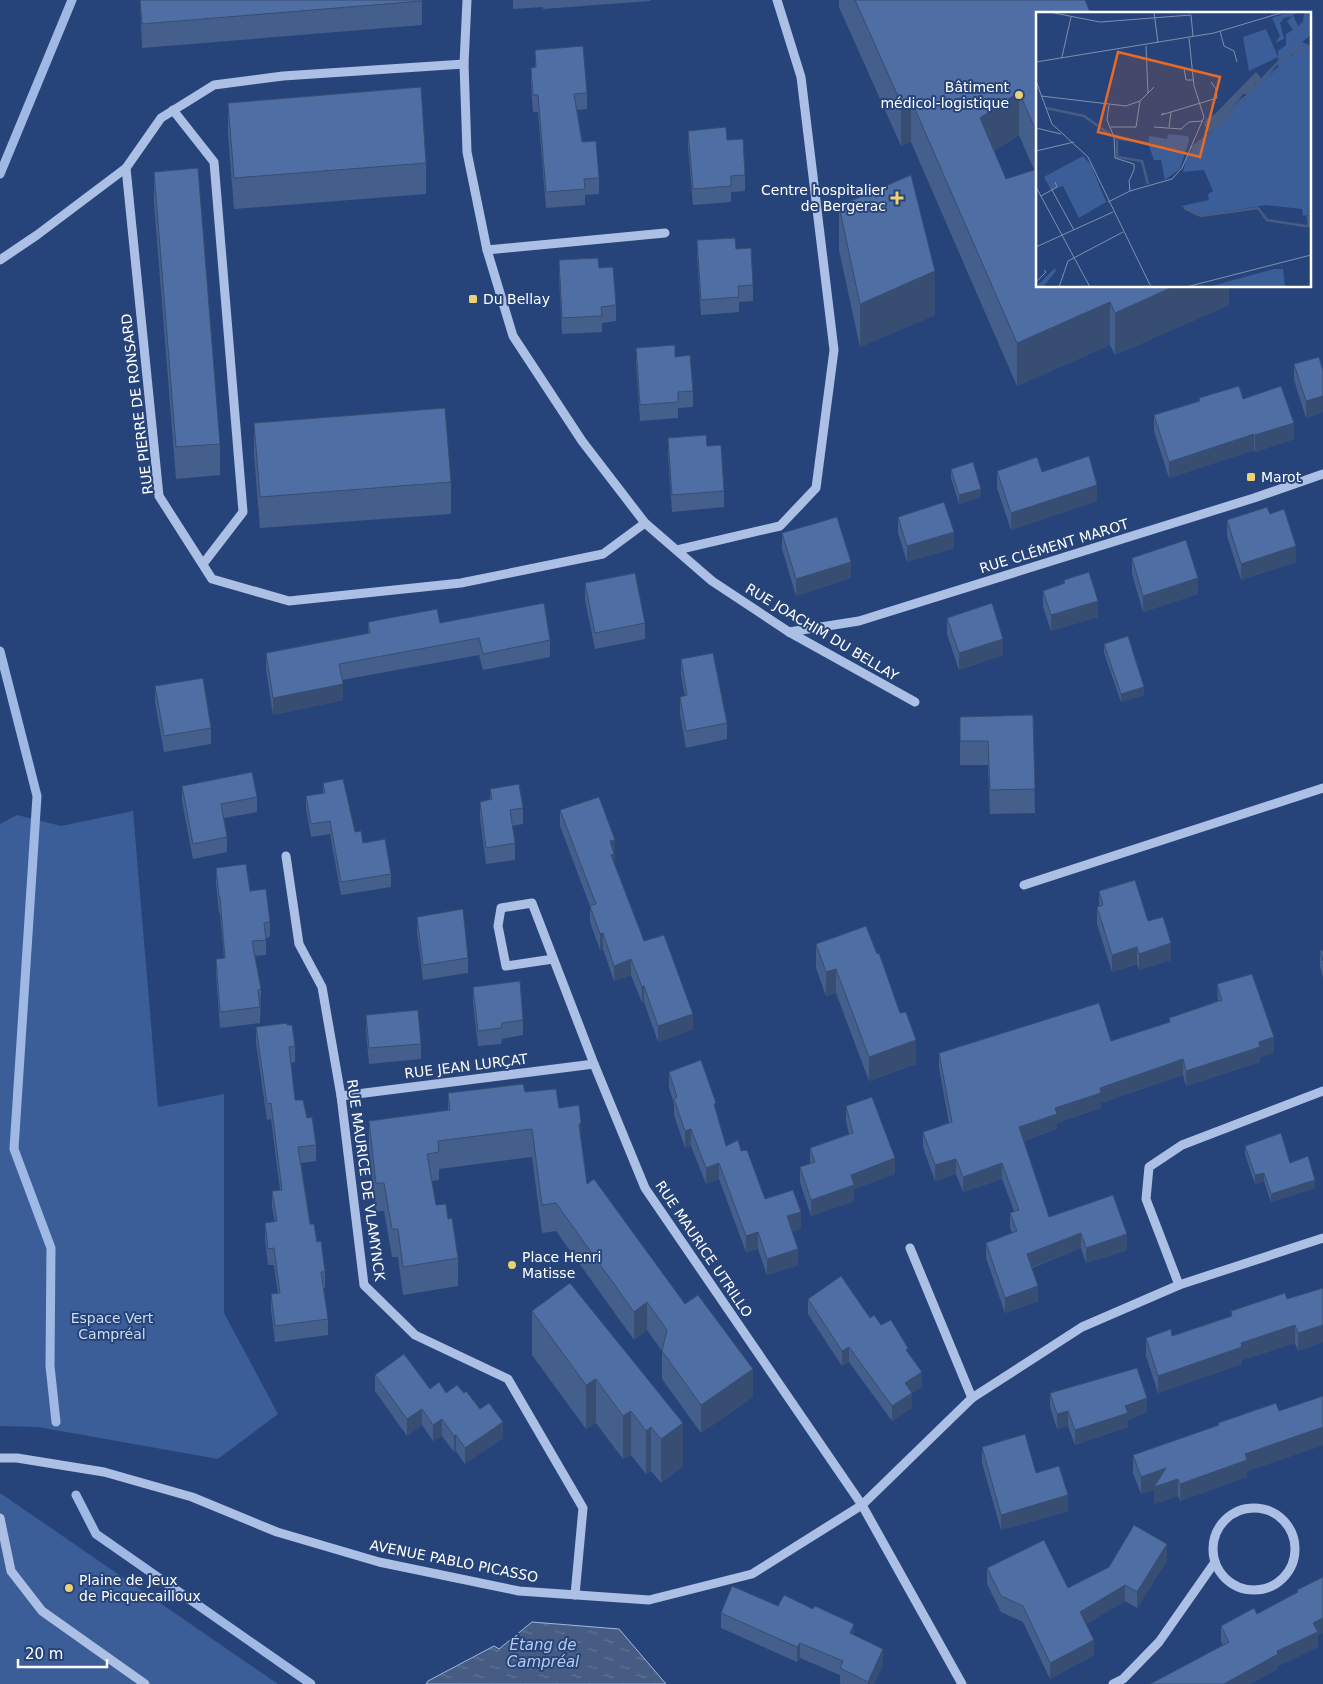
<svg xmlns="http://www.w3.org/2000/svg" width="1323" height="1684" viewBox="0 0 1323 1684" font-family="'DejaVu Sans',sans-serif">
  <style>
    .green { fill: #3b5d98 }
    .water { fill: url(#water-ripples); stroke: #9fb9e4 }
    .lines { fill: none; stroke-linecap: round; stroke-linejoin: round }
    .stream { stroke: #9fb9e4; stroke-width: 9 }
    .minor { stroke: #abc0e4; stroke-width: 9 }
    .wall { fill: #445f8c; fill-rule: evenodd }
    .shaded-wall { fill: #374d72 }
    .building { fill: #4f6ea3; stroke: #374d72 }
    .poi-dot { fill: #ecd271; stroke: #27447a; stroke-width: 2 }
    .labels { text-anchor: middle; stroke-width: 4; stroke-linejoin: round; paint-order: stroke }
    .poi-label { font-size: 14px; fill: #fff; stroke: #27447a; text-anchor: start }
    .street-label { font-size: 14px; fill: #fff; stroke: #27447a }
    .park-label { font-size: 14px; fill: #cddbf3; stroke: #27447a }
    .water-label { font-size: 15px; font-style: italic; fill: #b6caeb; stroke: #27447a }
    .inset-river { fill: none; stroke: #465c83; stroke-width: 2.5 }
    .inset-road { fill: none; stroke: #7d8faf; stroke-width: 1 }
    .view { fill: #ea6a24; fill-opacity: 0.15; stroke: #ea6a24; stroke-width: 2.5 }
    .inset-edge { fill: none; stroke: #fff; stroke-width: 2.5 }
  </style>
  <defs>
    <pattern id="water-ripples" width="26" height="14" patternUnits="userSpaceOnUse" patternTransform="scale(1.25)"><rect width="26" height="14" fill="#465c83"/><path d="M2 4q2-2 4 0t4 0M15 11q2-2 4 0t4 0" fill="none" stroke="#627496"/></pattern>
  </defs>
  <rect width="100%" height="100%" fill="#27447a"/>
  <g class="green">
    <path d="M 133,811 L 158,1107 L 224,1094 L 224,1313 L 278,1414 L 218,1459 L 38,1427 L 0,1426 L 0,824 L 17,815 L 61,826 Z"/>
    <path d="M 0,1493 L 278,1684 L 0,1684 Z"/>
  </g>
  <path class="water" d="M 532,1622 L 619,1629 L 666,1684 L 426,1684 L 428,1681 L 494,1646 L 499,1649 Z"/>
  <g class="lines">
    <g class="stream">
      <path d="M 0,174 L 72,0"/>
      <path d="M 0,651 L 37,796 L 14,1149 L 51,1248 L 50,1366 L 56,1422"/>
      <path d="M 76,1495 L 96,1534 L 311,1684"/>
    </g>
    <g class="minor">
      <path d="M 467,0 L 464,64 L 467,152 L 487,250 L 513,336 L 582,441 L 645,523 L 712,581 L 789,632 L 915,702"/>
      <path d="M 173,110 L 214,162 L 243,512 L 203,564"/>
      <path d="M 126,168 L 159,496 L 212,579 L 289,601 L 461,583 L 603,554 L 645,523"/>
      <path d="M 487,250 L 665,233"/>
      <path d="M 0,260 L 37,235 L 126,168 L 161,118 L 214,85 L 283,76 L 464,64"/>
      <path d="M 677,550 L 780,526 L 816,488 L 834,350 L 801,77 L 777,0"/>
      <path d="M 789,632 L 859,621 L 1254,498 L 1323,474"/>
      <path d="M 286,856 L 299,944 L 322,987 L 341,1096 L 364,1285 L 415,1335 L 508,1379 L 583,1508 L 575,1595"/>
      <path d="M 1024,885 L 1323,788"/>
      <path d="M 553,959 L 506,966 L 498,926 L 501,908 L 532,903 L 594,1064 L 645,1188 L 862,1505 L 962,1684"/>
      <path d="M 341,1096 L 594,1064"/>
      <path d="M 910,1248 L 972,1398"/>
      <path d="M 1179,1285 L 1146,1199 L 1149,1167 L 1182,1145 L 1323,1091"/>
      <path d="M 0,1458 L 17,1458 L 104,1472 L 192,1497 L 277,1532 L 379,1562 L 519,1591 L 649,1600 L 752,1574 L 862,1505 L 972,1398 L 1082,1327 L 1179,1285 L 1323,1238"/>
      <circle cx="1254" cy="1549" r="41"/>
      <path d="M 0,1518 L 11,1571 L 42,1611 L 145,1684"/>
      <path d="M 1113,1684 L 1123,1679 L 1159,1642 L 1215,1562"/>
    </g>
  </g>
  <g class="wall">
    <path d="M 140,0 L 422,0 L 422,25 L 142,48 Z"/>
    <path d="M 513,0 L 650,0 L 650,1 L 543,9 L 543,7 L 513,9 Z"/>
    <path d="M 839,0 L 1085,0 L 1037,14 L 1037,286 L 1229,286 L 1229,305 L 1115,355 L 1110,345 L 1017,386 L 911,142 L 901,146 L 839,7 ZM 1019,135 L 1034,170 L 1006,179 L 994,151 Z"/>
    <path d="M 535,50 L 587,93 L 587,109 L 577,110 L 582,142 L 599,178 L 599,194 L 585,195 L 585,205 L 546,208 L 538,112 L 533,112 L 531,84 L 531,68 L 535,67 Z"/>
    <path d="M 228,103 L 426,163 L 426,194 L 234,209 L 228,134 Z"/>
    <path d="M 688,131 L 727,140 L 745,175 L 745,191 L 731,192 L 731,202 L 693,205 L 688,147 Z"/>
    <path d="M 154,172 L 220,444 L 220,475 L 176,479 L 154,203 Z"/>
    <path d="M 839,206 L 935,315 L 860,347 L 839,250 Z"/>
    <path d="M 697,240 L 736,249 L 753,285 L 753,301 L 739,302 L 739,312 L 701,315 L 697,256 Z"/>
    <path d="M 559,260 L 599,268 L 616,305 L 616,321 L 602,323 L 602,332 L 562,334 L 559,277 Z"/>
    <path d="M 636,348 L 675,357 L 693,391 L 693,407 L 678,408 L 678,418 L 640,421 L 636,364 Z"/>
    <path d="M 1294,364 L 1323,371 L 1323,412 L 1306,418 L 1294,380 Z"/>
    <path d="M 1199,398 L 1243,399 L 1294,439 L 1255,452 L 1254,450 L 1169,478 L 1154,431 L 1154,415 L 1199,401 Z"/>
    <path d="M 254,423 L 451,482 L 451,514 L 260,528 L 254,454 Z"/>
    <path d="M 668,438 L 707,446 L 724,491 L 724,507 L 672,512 L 668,454 Z"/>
    <path d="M 951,469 L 981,497 L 959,504 L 951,478 Z"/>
    <path d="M 997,471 L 1042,472 L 1097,501 L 1011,530 L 997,488 Z"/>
    <path d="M 1270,514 L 1296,562 L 1241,580 L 1227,536 L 1227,520 Z"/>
    <path d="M 898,517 L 954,548 L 907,562 L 898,533 Z"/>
    <path d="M 782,533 L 851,578 L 796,596 L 782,549 Z"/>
    <path d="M 1132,558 L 1198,594 L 1143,612 L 1132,574 Z"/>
    <path d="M 1064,580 L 1098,617 L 1051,631 L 1043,607 L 1043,591 L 1064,583 Z"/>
    <path d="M 585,583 L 645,623 L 645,639 L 595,649 L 585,600 Z"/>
    <path d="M 947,618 L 1003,655 L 959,670 L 947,634 Z"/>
    <path d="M 368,622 L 440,623 L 550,640 L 550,657 L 483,670 L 479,655 L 342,680 L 343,700 L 273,715 L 266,669 L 266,653 L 368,633 Z"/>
    <path d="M 1104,644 L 1144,695 L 1121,702 L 1104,653 Z"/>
    <path d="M 681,659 L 727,723 L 727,739 L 686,748 L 680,714 L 680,697 L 685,696 L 681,675 Z"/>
    <path d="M 155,686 L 211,728 L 211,744 L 164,752 L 155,702 Z"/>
    <path d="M 1033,715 L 1035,813 L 990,814 L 988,765 L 960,765 L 960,717 Z"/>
    <path d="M 323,783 L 355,832 L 363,843 L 391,874 L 391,887 L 341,895 L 330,834 L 311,837 L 306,809 L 306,796 L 323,793 Z"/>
    <path d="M 182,786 L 257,797 L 257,812 L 224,818 L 227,837 L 227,852 L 193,859 L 182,801 Z"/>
    <path d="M 490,789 L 523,808 L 523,824 L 512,826 L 515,843 L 515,860 L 486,864 L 480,818 L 480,802 L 490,800 Z"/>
    <path d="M 560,810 L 615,855 L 614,863 L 644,941 L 693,1029 L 658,1042 L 644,1002 L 642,1003 L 631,975 L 614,981 L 603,949 L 600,950 L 590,922 L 590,906 L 560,826 Z"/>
    <path d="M 216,868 L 250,891 L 270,922 L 270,937 L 266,938 L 266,955 L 255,956 L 261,989 L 260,1023 L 220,1028 L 216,975 L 216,959 L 224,958 L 220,913 L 219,913 L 216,884 Z"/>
    <path d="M 1099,891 L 1148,921 L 1171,960 L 1139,970 L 1137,964 L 1112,972 L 1097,924 L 1097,907 L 1099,907 Z"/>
    <path d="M 417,917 L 468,958 L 468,973 L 423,980 L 417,932 Z"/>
    <path d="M 816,944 L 916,1064 L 869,1081 L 836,993 L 826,996 L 816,968 Z"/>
    <path d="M 1323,950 L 1323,977 L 1320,967 L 1320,951 Z"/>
    <path d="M 1217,984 L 1274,1052 L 1260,1057 L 1260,1062 L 1186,1086 L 1183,1075 L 1101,1103 L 1101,1108 L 1057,1123 L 1057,1129 L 1024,1141 L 1049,1217 L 1127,1250 L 1086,1263 L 1081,1248 L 1032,1268 L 1038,1301 L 1005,1313 L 986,1258 L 986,1243 L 1012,1233 L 1010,1228 L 1010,1213 L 1014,1211 L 1002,1179 L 963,1192 L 956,1174 L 935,1181 L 923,1147 L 923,1132 L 949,1123 L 939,1068 L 939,1053 L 1111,1041 L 1169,1022 L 1169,1018 L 1218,1001 Z"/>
    <path d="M 473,987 L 523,1020 L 523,1035 L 502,1039 L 501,1044 L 478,1046 L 473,1003 Z"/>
    <path d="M 366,1015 L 421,1044 L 421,1059 L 369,1064 L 366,1031 Z"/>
    <path d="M 256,1027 L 295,1046 L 295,1062 L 291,1063 L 295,1100 L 307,1118 L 316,1145 L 316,1161 L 301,1163 L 310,1224 L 317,1242 L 325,1272 L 325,1288 L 323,1288 L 328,1319 L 328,1335 L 275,1342 L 271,1310 L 271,1294 L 278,1293 L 274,1265 L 268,1265 L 265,1239 L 265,1223 L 275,1222 L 272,1207 L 272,1191 L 280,1190 L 271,1119 L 267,1120 L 256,1043 Z"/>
    <path d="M 669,1072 L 716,1112 L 726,1146 L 741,1151 L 765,1199 L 801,1229 L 792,1231 L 798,1265 L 767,1275 L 758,1249 L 746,1252 L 719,1179 L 706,1184 L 691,1146 L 685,1148 L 674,1115 L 674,1104 L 669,1088 Z"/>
    <path d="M 525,1092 L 559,1108 L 581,1145 L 587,1184 L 753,1397 L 701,1433 L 662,1379 L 662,1351 L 647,1330 L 634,1340 L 556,1231 L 542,1233 L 532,1157 L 439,1169 L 439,1180 L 432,1181 L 436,1205 L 448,1219 L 458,1258 L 458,1286 L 403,1295 L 398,1257 L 392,1257 L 384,1211 L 376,1211 L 369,1149 L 369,1121 L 448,1110 L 448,1093 Z"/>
    <path d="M 846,1106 L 895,1174 L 854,1189 L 854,1201 L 811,1216 L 800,1182 L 800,1167 L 810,1164 L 810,1148 L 849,1134 L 846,1121 Z"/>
    <path d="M 1245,1146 L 1290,1163 L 1315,1188 L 1271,1202 L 1264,1181 L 1255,1184 L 1245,1154 Z"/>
    <path d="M 570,1283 L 683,1466 L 661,1483 L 651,1471 L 646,1474 L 631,1455 L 623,1459 L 596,1423 L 586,1429 L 532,1355 L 532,1311 Z"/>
    <path d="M 1323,1288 L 1323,1342 L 1298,1351 L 1295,1343 L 1242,1360 L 1242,1364 L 1158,1393 L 1146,1356 L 1146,1338 L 1172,1336 L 1231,1316 L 1231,1311 L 1287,1299 Z"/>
    <path d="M 808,1299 L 870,1318 L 881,1325 L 908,1353 L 922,1387 L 912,1393 L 912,1408 L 892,1421 L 849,1362 L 842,1366 L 808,1314 Z"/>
    <path d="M 375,1375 L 446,1393 L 464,1393 L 503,1438 L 465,1464 L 456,1451 L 454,1452 L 442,1436 L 433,1441 L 422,1425 L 407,1436 L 375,1391 Z"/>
    <path d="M 1050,1393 L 1147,1412 L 1128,1420 L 1128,1427 L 1075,1445 L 1068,1426 L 1057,1429 L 1050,1407 Z"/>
    <path d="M 1323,1396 L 1323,1445 L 1247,1471 L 1247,1477 L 1180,1501 L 1178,1496 L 1154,1504 L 1154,1489 L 1141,1494 L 1133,1473 L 1133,1455 L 1218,1426 L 1218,1423 L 1279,1411 Z"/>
    <path d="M 982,1447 L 1036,1473 L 1068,1511 L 1001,1530 L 982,1463 Z"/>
    <path d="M 1167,1560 L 1137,1608 L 1125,1601 L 1086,1624 L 1094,1655 L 1050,1679 L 1023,1622 L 1001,1612 L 987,1584 L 987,1568 L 1068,1588 Z"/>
    <path d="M 1297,1590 L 1318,1636 L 1318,1647 L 1278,1666 L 1278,1669 L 1223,1645 L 1221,1641 L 1221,1626 L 1257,1614 L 1297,1593 Z"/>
    <path d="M 778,1606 L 854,1635 L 883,1664 L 874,1684 L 841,1684 L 840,1683 L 840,1675 L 800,1658 L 797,1662 L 721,1628 L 721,1613 Z"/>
  </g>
  <g class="shaded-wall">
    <path d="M 1019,92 L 1019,135 L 980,160 L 980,118 Z"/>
    <path d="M 911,100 L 911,142 L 901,146 L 901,103 Z"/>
    <path d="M 935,271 L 935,315 L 860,347 L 860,304 Z"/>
    <path d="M 1175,286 L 1229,286 L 1229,305 L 1115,355 L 1115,313 Z"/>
    <path d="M 1110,302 L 1110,345 L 1017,386 L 1017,343 Z"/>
    <path d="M 1323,396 L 1323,412 L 1306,418 L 1306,401 Z"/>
    <path d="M 1294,423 L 1294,439 L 1255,452 L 1255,435 Z"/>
    <path d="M 1254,434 L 1254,450 L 1169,478 L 1169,462 Z"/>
    <path d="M 1097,485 L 1097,501 L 1011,530 L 1011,513 Z"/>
    <path d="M 981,489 L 981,497 L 959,504 L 959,495 Z"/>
    <path d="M 954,532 L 954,548 L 907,562 L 907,546 Z"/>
    <path d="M 1296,546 L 1296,562 L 1241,580 L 1241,564 Z"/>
    <path d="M 851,562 L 851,578 L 796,596 L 796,579 Z"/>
    <path d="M 1198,578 L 1198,594 L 1143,612 L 1143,596 Z"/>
    <path d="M 1098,601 L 1098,617 L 1051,631 L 1051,615 Z"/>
    <path d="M 1003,639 L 1003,655 L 959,670 L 959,653 Z"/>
    <path d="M 343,684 L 343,700 L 273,715 L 273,698 Z"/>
    <path d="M 1144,687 L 1144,695 L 1121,702 L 1121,694 Z"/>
    <path d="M 615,840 L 614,870 L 611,871 L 610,841 Z"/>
    <path d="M 603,933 L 603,949 L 600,950 L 600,934 Z"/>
    <path d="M 1171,943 L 1171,960 L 1139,970 L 1139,954 Z"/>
    <path d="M 1137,947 L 1137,964 L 1112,972 L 1112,955 Z"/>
    <path d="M 631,959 L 631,975 L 614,981 L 614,966 Z"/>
    <path d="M 836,969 L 836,993 L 826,996 L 826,972 Z"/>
    <path d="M 644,986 L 644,1002 L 642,1003 L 642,987 Z"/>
    <path d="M 693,1014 L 693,1029 L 658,1042 L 658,1026 Z"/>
    <path d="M 1274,1037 L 1274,1052 L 1260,1057 L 1260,1062 L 1186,1086 L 1186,1071 L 1259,1042 Z"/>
    <path d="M 916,1040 L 916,1064 L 869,1081 L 869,1057 Z"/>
    <path d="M 1183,1059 L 1183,1075 L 1101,1103 L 1101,1108 L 1057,1123 L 1057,1129 L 1019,1143 L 1019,1127 L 1055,1108 L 1100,1088 Z"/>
    <path d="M 581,1122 L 581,1150 L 579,1125 Z"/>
    <path d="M 691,1129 L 691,1146 L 685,1148 L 685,1131 Z"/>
    <path d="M 895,1158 L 895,1174 L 854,1189 L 854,1201 L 811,1216 L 811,1200 L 851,1175 Z"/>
    <path d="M 956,1159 L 956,1174 L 935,1181 L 935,1165 Z"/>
    <path d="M 719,1163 L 719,1179 L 706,1184 L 706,1168 Z"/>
    <path d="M 1002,1163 L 1002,1179 L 963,1192 L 963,1177 Z"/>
    <path d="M 1264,1173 L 1264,1181 L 1255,1184 L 1255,1175 Z"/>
    <path d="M 1315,1180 L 1315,1188 L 1271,1202 L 1271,1194 Z"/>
    <path d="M 801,1212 L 801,1229 L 787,1233 L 787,1216 Z"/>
    <path d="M 758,1232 L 758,1249 L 746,1252 L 746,1236 Z"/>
    <path d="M 1081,1233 L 1081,1248 L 1027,1269 L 1027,1254 Z"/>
    <path d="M 1127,1234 L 1127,1250 L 1086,1263 L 1086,1248 Z"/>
    <path d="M 798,1249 L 798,1265 L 767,1275 L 767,1259 Z"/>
    <path d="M 1038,1286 L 1038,1301 L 1005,1313 L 1005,1298 Z"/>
    <path d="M 647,1302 L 647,1330 L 634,1340 L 634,1312 Z"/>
    <path d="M 1295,1325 L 1295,1343 L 1242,1360 L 1242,1364 L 1158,1393 L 1158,1376 L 1241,1343 Z"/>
    <path d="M 1323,1325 L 1323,1342 L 1298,1351 L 1298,1333 Z"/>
    <path d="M 849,1347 L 849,1362 L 842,1366 L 842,1351 Z"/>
    <path d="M 753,1369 L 753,1397 L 701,1433 L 701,1405 Z"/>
    <path d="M 922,1372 L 922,1387 L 911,1394 L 912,1393 L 912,1408 L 892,1421 L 892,1406 L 905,1383 Z"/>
    <path d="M 596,1379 L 596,1423 L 586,1429 L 586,1385 Z"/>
    <path d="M 1147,1398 L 1147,1412 L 1128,1420 L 1128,1427 L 1075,1445 L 1075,1430 L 1125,1406 Z"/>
    <path d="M 422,1409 L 422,1425 L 407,1436 L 407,1419 Z"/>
    <path d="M 631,1411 L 631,1455 L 623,1459 L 623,1416 Z"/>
    <path d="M 1068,1411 L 1068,1426 L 1057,1429 L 1057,1414 Z"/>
    <path d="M 442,1419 L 442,1436 L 433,1441 L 433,1425 Z"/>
    <path d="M 503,1422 L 503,1438 L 465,1464 L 465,1448 Z"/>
    <path d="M 683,1423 L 683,1466 L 661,1483 L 661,1439 Z"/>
    <path d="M 651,1427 L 651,1471 L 646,1474 L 646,1431 Z"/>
    <path d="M 1323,1427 L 1323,1445 L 1247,1471 L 1247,1477 L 1180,1501 L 1180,1484 L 1245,1454 Z"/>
    <path d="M 456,1435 L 456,1451 L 454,1452 L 454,1436 Z"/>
    <path d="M 1166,1468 L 1178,1479 L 1178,1496 L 1154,1504 L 1154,1489 L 1141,1494 L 1141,1477 Z"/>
    <path d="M 1068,1495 L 1068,1511 L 1001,1530 L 1001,1515 Z"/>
    <path d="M 1167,1544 L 1167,1560 L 1137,1608 L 1137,1592 Z"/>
    <path d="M 1125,1585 L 1125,1601 L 1080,1628 L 1080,1612 Z"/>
    <path d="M 1323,1618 L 1323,1633 L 1318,1636 L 1318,1647 L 1278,1666 L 1278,1669 L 1251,1684 L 1224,1684 L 1277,1651 L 1313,1623 Z"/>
    <path d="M 854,1624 L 854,1639 L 850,1633 Z"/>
    <path d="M 1094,1640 L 1094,1655 L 1050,1679 L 1050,1663 Z"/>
    <path d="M 800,1643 L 800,1658 L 797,1662 L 797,1647 Z"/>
    <path d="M 883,1649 L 883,1664 L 874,1684 L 868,1684 L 868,1682 Z"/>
  </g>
  <g class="building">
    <path d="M 140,0 L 422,0 L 422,1 L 142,24 Z"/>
    <path d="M 855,0 L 1085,0 L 1091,14 L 1037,14 L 1037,133 L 1019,92 L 980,118 L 1006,179 L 1037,169 L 1037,286 L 1175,286 L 1115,313 L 1110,302 L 1017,343 L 911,100 L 901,103 Z"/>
    <path d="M 583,46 L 587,93 L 574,94 L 582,142 L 596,141 L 599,178 L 584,179 L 585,189 L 546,192 L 538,95 L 533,95 L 531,68 L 536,67 L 535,50 Z"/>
    <path d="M 421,87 L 426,163 L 234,178 L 228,103 Z"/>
    <path d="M 726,127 L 727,140 L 743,139 L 745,175 L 731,176 L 731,186 L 693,189 L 688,131 Z"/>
    <path d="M 198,168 L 220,444 L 176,447 L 154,172 Z"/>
    <path d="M 911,175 L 935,271 L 860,304 L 839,206 Z"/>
    <path d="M 735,238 L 736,249 L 751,248 L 753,285 L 738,286 L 739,297 L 701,300 L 697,240 Z"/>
    <path d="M 598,258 L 599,268 L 613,267 L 616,305 L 601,307 L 602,316 L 562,318 L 559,260 Z"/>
    <path d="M 675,345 L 675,357 L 690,355 L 693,391 L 678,392 L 678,402 L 640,405 L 636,348 Z"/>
    <path d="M 1319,357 L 1323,371 L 1323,396 L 1306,401 L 1294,364 Z"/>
    <path d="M 1239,386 L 1243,399 L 1281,386 L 1294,423 L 1255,435 L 1254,434 L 1169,462 L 1154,415 L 1200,401 L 1199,398 Z"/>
    <path d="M 445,408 L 451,482 L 260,497 L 254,423 Z"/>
    <path d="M 706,435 L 707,446 L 721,445 L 724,491 L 672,495 L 668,438 Z"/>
    <path d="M 1089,456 L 1097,485 L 1011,513 L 997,471 L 1037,457 L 1042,472 Z"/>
    <path d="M 973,462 L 981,489 L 959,495 L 951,469 Z"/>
    <path d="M 944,502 L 954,532 L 907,546 L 898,517 Z"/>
    <path d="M 1267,507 L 1270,514 L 1284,509 L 1296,546 L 1241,564 L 1227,520 Z"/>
    <path d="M 837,517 L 851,562 L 796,579 L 782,533 Z"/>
    <path d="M 1186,540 L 1198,578 L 1143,596 L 1132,558 Z"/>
    <path d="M 1089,572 L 1098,601 L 1051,615 L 1043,591 L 1065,583 L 1064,580 Z"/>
    <path d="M 635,573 L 645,623 L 595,633 L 585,583 Z"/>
    <path d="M 544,603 L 550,640 L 483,654 L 479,638 L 339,664 L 343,684 L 273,698 L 266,653 L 370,633 L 368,622 L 437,609 L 440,623 Z"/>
    <path d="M 992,603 L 1003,639 L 959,653 L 947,618 Z"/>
    <path d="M 1128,636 L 1144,687 L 1121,694 L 1104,644 Z"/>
    <path d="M 713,653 L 727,723 L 686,731 L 680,697 L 687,695 L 681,659 Z"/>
    <path d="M 203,678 L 211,728 L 164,736 L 155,686 Z"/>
    <path d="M 1033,715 L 1035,789 L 990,790 L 988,741 L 960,741 L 960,717 Z"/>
    <path d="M 252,772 L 257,797 L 221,804 L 227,837 L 193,844 L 182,786 Z"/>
    <path d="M 343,779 L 355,832 L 361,831 L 363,843 L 385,839 L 391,874 L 341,882 L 330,821 L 311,824 L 306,796 L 325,793 L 323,783 Z"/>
    <path d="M 519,784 L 523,808 L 510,810 L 515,843 L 486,848 L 480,802 L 492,799 L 490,789 Z"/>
    <path d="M 599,797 L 615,840 L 610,841 L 614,854 L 611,855 L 644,941 L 664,935 L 693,1014 L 658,1026 L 644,986 L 642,987 L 631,959 L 614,966 L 603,933 L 600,934 L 590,906 L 596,904 L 560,810 Z"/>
    <path d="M 246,864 L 250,891 L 266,889 L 270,922 L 264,923 L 266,940 L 252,941 L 261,989 L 258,990 L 260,1007 L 220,1012 L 216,959 L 225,958 L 220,897 L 219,897 L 216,868 Z"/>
    <path d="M 1135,880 L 1148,921 L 1163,917 L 1171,943 L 1139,954 L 1137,947 L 1112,955 L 1097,907 L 1103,905 L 1099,891 Z"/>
    <path d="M 463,909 L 468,958 L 423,965 L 417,917 Z"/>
    <path d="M 866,926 L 877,954 L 879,953 L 900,1013 L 906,1012 L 916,1040 L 869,1057 L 836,969 L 826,972 L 816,944 Z"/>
    <path d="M 1323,950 L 1323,961 L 1320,951 Z"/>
    <path d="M 1252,974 L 1274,1037 L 1259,1042 L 1260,1047 L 1186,1071 L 1183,1059 L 1100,1088 L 1101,1093 L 1055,1108 L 1057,1114 L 1019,1127 L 1049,1217 L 1113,1195 L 1127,1234 L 1086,1248 L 1081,1233 L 1027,1254 L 1038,1286 L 1005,1298 L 986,1243 L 1017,1231 L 1010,1213 L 1019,1210 L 1002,1163 L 963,1177 L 956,1159 L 935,1165 L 923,1132 L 952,1122 L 939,1053 L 1099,1003 L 1111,1041 L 1170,1022 L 1169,1018 L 1222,1000 L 1217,984 Z"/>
    <path d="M 520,981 L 523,1020 L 502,1023 L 501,1028 L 478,1031 L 473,987 Z"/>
    <path d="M 418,1010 L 421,1044 L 369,1048 L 366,1015 Z"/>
    <path d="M 287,1023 L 287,1025 L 292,1025 L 295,1046 L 289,1047 L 295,1100 L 303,1100 L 307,1118 L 312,1117 L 316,1145 L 298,1147 L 310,1224 L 314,1224 L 317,1242 L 321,1241 L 325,1272 L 321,1272 L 328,1319 L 275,1326 L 271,1294 L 280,1293 L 274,1248 L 268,1249 L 265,1223 L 277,1221 L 272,1191 L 282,1190 L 271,1103 L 267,1104 L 256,1027 Z"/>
    <path d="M 701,1060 L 716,1103 L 714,1104 L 726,1146 L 738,1140 L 741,1151 L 747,1150 L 765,1199 L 793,1190 L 801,1212 L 787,1216 L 798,1249 L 767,1259 L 758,1232 L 746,1236 L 719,1163 L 706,1168 L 691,1129 L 685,1131 L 674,1099 L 677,1097 L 669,1072 Z"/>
    <path d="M 523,1084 L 525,1092 L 556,1089 L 559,1108 L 579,1105 L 581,1122 L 579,1125 L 587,1184 L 594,1179 L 685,1304 L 698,1295 L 753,1369 L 701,1405 L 662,1351 L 667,1330 L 647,1302 L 634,1312 L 556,1203 L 542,1205 L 532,1129 L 438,1141 L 439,1152 L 427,1154 L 436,1205 L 446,1204 L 448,1219 L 452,1218 L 458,1258 L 403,1267 L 398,1229 L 392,1229 L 384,1183 L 376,1183 L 369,1121 L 450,1110 L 448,1093 Z"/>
    <path d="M 872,1097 L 895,1158 L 851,1175 L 854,1185 L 811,1200 L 800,1167 L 815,1162 L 810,1148 L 853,1133 L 846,1106 Z"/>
    <path d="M 1281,1133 L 1290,1163 L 1308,1156 L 1315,1180 L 1271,1194 L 1264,1173 L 1255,1175 L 1245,1146 Z"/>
    <path d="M 841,1276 L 870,1318 L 874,1315 L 881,1325 L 891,1320 L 908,1348 L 906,1350 L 922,1372 L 905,1383 L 912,1393 L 892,1406 L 849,1347 L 842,1351 L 808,1299 Z"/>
    <path d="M 570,1283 L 683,1423 L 661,1439 L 651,1427 L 646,1431 L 631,1411 L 623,1416 L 596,1379 L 586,1385 L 532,1311 Z"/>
    <path d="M 1323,1288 L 1323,1325 L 1298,1333 L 1295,1325 L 1241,1343 L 1242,1347 L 1158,1376 L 1146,1338 L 1171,1329 L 1172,1336 L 1232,1316 L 1231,1311 L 1285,1293 L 1287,1299 Z"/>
    <path d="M 404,1354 L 430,1389 L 439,1382 L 446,1393 L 457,1385 L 464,1393 L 466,1391 L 480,1409 L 489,1403 L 503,1422 L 465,1448 L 456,1435 L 454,1436 L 442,1419 L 433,1425 L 422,1409 L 407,1419 L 375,1375 Z"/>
    <path d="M 1137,1368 L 1147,1398 L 1125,1406 L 1128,1413 L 1075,1430 L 1068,1411 L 1057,1414 L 1050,1393 Z"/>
    <path d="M 1323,1396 L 1323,1427 L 1245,1454 L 1247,1460 L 1180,1484 L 1178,1479 L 1154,1487 L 1166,1468 L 1141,1477 L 1133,1455 L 1219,1425 L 1218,1423 L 1276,1403 L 1279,1411 Z"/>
    <path d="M 1025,1434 L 1036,1473 L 1059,1466 L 1068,1495 L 1001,1515 L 982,1447 Z"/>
    <path d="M 1134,1525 L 1167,1544 L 1137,1592 L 1125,1585 L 1080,1612 L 1094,1640 L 1050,1663 L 1023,1606 L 1001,1596 L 987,1568 L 1044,1540 L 1068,1588 L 1109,1567 Z"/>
    <path d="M 1323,1577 L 1323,1618 L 1313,1623 L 1318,1632 L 1277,1651 L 1278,1654 L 1224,1684 L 1150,1684 L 1229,1642 L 1221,1626 L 1254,1608 L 1257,1614 L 1298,1592 L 1297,1590 Z"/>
    <path d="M 732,1586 L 778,1606 L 784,1595 L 813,1609 L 815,1606 L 854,1624 L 850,1633 L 883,1649 L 868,1682 L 840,1668 L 843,1661 L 800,1643 L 797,1647 L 721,1613 Z"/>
  </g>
  <g class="poi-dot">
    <circle cx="1019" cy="95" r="5"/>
    <path d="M894.5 190.5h5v5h5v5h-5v5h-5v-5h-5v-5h5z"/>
    <rect x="468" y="294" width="10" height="10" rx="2.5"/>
    <rect x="1246" y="472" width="10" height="10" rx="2.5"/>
    <circle cx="512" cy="1265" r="5"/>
    <circle cx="69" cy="1588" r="5"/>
  </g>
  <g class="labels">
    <g class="poi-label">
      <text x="1009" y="92" text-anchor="end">Bâtiment<tspan x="1009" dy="16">médicol-logistique</tspan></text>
      <text x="886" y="195" text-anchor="end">Centre hospitalier<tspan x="886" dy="16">de Bergerac</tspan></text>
      <text x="483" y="304">Du Bellay</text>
      <text x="1261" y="482">Marot</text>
      <text x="522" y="1262">Place Henri<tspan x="522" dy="16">Matisse</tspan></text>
      <text x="79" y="1585">Plaine de Jeux<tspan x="79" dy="16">de Picquecailloux</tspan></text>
    </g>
    <g class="street-label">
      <text transform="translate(137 404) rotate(-97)" y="5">RUE PIERRE DE RONSARD</text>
      <text transform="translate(1054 546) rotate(-17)" y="5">RUE CLÉMENT MAROT</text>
      <text transform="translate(822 632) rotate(31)" y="5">RUE JOACHIM DU BELLAY</text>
      <text transform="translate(466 1066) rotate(-7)" y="5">RUE JEAN LURÇAT</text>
      <text transform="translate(366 1180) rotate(82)" y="5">RUE MAURICE DE VLAMYNCK</text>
      <text transform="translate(704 1249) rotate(56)" y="5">RUE MAURICE UTRILLO</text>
      <text transform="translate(454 1561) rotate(11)" y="5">AVENUE PABLO PICASSO</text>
    </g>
    <g class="park-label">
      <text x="112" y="1323">Espace Vert<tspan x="112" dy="16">Campréal</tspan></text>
    </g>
    <g class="water-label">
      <text x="543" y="1650">Étang de<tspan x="543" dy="17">Campréal</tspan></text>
    </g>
  </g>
  <g transform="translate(1036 12)">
    <rect width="275" height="275" fill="#27447a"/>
    <path d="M 230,17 L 242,45 L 213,59 L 207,25 ZM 275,38 L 275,203 L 267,204 L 266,197 L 230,193 L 162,204 L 145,194 L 173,188 L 172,182 L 177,179 L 168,158 L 147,160 L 151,143 L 210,89 L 252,45 ZM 132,122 L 152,124 L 153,128 L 144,157 L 129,168 L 125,148 L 118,148 L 112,131 L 113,124 L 131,127 ZM 47,144 L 55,153 L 70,190 L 43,206 L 27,174 L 15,178 L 8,165 ZM 19,256 L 20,259 L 7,275 L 0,275 Z" fill="#3b5d98"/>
    <path d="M 253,0 L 262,0 L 257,3 L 262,14 L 267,10 L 268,0 L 275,0 L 275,23 L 266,30 L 275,34 L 275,38 L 263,46 L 255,43 L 254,51 L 242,55 L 242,39 L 250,33 L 250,22 L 257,18 L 251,9 L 257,4 L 248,6 L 244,11 L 248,27 L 239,31 L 244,24 L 236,6 ZM 241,56 L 242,64 L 238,59 L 230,68 L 231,71 L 251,67 L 254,58 L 260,64 L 266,64 L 249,74 L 252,83 L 247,82 L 223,93 L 220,102 L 189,127 L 209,105 L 206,99 L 194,108 L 193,100 L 204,87 L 216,80 L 216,74 L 225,71 L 227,65 ZM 238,257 L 247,257 L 249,275 L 172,275 Z" fill="#3b5d98"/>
    <path d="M 220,60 L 228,70 L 219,72 L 215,82 L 207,82 L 194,99 L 193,107 L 173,122 L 168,112 L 170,107 L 178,103 Z" fill="#465c83"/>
    <path class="inset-river" d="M 10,96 L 48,104 L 76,124M 192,104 L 245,47 L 266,35 L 275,35M 79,126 L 149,137M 81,128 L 81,145 L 106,149 L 112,172M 155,137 L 173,122M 148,196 L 165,204 L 222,196 L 231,208 L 269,214 L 273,214 L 272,205 L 275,204"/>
    <path class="inset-road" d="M 13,0 L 64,10 L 155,3 L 157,24M 118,0 L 122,31M 184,19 L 188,34 L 198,39 L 201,50M 110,34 L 112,81M 26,45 L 35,5M 0,50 L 178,21 L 248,0M 148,56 L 150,68 L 157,68M 0,69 L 16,112 L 52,145 L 115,275M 5,84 L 90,94 L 104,89 L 118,75M 73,93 L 71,108 L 78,125 L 79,146 L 98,152 L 98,158 L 93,169 L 94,179M 128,101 L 125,103 L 181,86 L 180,77 L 175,70M 75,115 L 100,115 L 104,89M 118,115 L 145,117 L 153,110 L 167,109M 133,115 L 135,100M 0,116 L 25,122M 0,139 L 38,130M 0,175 L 54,275M 16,178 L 38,218M 5,184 L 21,175 L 19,170M 72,190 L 94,179 L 136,167 L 146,156 L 168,105 L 158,74 L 153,26M 0,235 L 77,200M 0,270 L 10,260 L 8,258M 23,275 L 32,249 L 87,220M 150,275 L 275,243"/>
    <path class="view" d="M 82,40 L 184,65 L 164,145 L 62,120 Z"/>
    <rect width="275" height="275" class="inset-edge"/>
  </g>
  <path d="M18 1659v8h89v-8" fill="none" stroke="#ffffff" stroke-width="2.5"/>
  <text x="25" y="1659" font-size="15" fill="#ffffff" stroke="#27447a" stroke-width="4" paint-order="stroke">20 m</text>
</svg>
